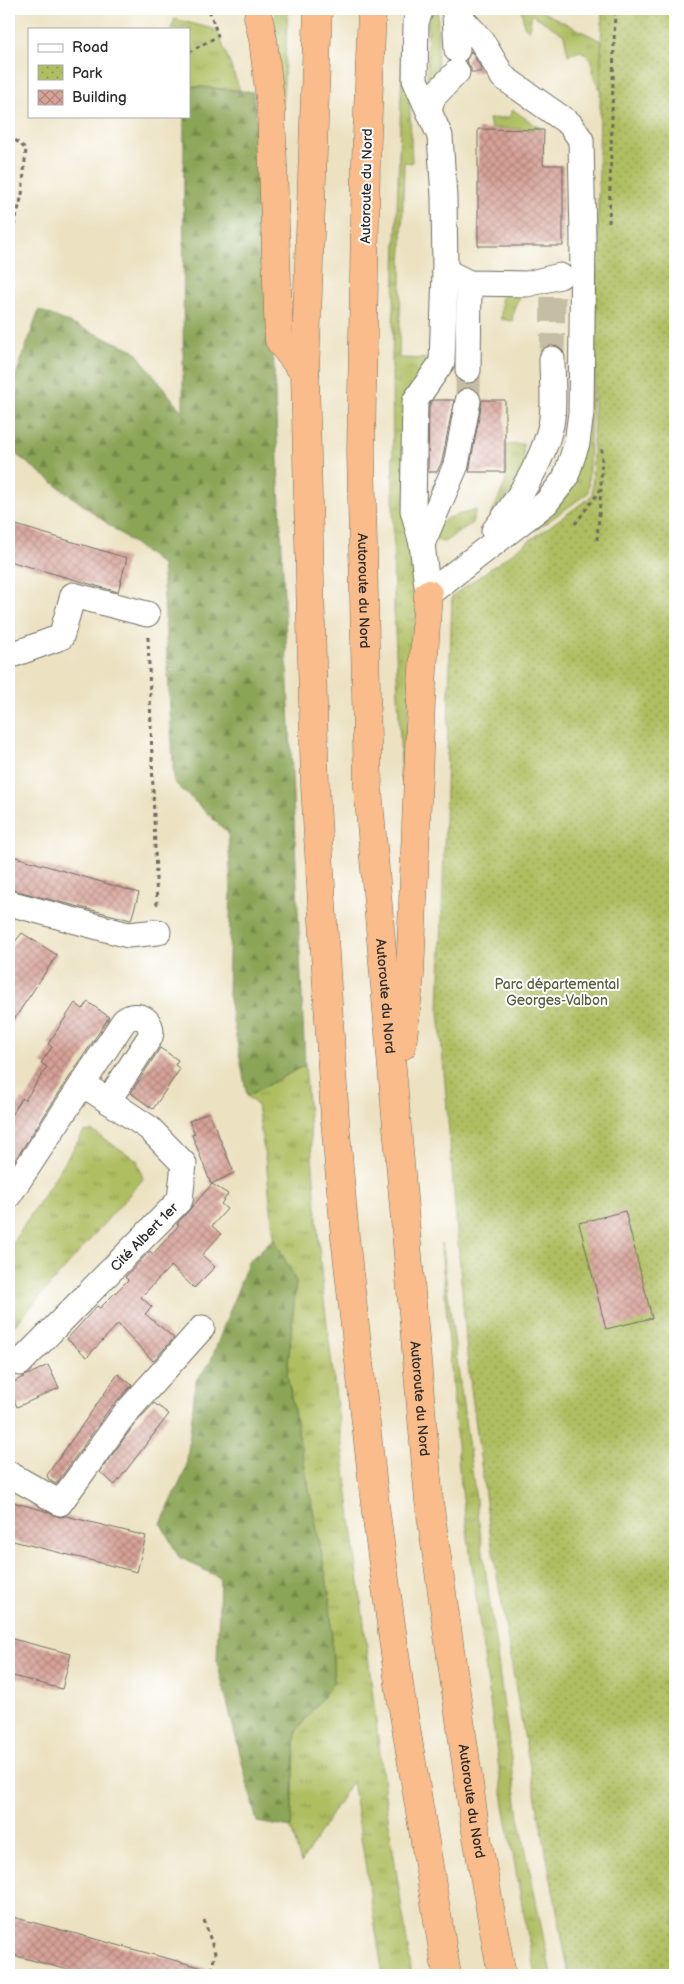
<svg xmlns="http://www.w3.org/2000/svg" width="684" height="1984" viewBox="0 0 684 1984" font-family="'Balsamiq Sans',sans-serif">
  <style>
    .grass { fill: url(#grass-tufts); stroke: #6d7446 }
    .forest { fill: url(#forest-firs); stroke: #5b6840 }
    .park { fill: url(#park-dots); stroke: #6d7446 }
    .building { fill: url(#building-cross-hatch) }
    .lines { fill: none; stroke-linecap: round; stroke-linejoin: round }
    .minor-tunnel { stroke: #c5bda4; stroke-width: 25; stroke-dasharray: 25 12; stroke-linecap: butt }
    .minor-casing { stroke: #6f6b60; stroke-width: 27 }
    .highway-casing { stroke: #6f6b60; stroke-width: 29 }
    .path { stroke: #6f6b60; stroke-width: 3; stroke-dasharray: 4 4; stroke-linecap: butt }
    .minor { stroke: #fff; stroke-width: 25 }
    .highway { stroke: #f9bc8a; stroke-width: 28 }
    .labels { text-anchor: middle; stroke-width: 4; stroke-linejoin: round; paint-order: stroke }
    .street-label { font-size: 14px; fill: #2b2b2b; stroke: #fff }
    .park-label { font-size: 14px; fill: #595e3e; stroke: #fff }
  </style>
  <defs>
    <pattern id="grass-tufts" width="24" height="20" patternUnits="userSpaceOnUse" patternTransform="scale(1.25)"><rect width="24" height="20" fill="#afbe60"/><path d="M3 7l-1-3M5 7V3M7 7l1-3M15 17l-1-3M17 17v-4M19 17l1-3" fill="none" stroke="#8f9b4f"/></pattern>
    <pattern id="forest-firs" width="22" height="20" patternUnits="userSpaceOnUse" patternTransform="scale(1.25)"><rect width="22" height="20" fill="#8ba556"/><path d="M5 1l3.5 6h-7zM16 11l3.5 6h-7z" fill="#728747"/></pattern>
    <pattern id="park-dots" width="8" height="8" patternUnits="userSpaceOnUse" patternTransform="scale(1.25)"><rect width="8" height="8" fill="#afbe60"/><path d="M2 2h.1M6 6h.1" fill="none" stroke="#8f9b4f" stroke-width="1.8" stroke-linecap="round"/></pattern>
    <pattern id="building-cross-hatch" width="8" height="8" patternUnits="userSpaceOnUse" patternTransform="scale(1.25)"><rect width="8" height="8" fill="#d7a298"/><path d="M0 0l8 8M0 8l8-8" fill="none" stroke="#af847c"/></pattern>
  </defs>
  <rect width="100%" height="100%" fill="#fff"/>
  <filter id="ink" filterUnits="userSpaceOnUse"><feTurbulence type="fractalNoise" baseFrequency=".02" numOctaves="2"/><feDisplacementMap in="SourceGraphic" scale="10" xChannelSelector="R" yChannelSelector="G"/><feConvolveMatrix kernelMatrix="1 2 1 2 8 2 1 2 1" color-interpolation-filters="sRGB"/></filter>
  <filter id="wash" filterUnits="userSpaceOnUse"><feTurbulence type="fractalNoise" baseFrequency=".0096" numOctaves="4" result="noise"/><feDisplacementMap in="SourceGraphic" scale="20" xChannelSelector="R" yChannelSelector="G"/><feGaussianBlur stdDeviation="1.12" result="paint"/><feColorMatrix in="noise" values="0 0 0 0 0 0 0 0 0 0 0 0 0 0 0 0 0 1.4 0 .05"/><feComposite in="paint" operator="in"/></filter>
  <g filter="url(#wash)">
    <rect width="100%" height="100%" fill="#ece2c2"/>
    <g class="grass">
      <path d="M 275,9 L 288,9 L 282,112 L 272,54 Z"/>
      <path d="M 404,9 L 410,9 L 409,91 L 412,163 L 404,162 L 399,358 L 430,359 L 409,390 L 421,570 L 402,783 L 394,608 L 392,358 Z"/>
      <path d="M 428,9 L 438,9 L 437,106 L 427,99 Z"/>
      <path d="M 520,9 L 537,9 L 605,43 L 603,96 L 592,72 L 592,59 L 581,51 L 568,55 L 564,35 L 532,14 L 529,31 L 524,26 L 522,11 Z"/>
      <path d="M 175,19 L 217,30 L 240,90 L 189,86 L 189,29 L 171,29 Z"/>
      <path d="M 513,110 L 543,130 L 491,128 L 489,119 L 509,117 Z"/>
      <path d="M 597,249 L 588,493 L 536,530 L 528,524 L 570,477 L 582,274 Z"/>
      <path d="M 502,272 L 533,289 C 516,299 515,301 512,321 L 501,319 Z"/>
      <path d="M 523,444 L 525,476 L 490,518 L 506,481 L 505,445 Z"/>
      <path d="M 476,510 L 472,523 L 444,542 L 432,539 L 434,527 L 448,518 Z"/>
      <path d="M 305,1065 L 322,1284 L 387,1810 L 412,1975 L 383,1975 L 352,1781 L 301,1863 L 291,1828 L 296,1731 L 334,1682 L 330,1598 L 287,1375 L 296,1282 L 274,1238 L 267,1170 L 257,1105 L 247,1096 Z"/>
      <path d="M 92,1131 L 137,1160 L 143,1179 L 16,1324 L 9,1321 L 9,1249 L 84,1132 Z"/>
      <path d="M 441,1243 L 519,1817 L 551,1975 L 535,1975 L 504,1806 L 459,1469 Z"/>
    </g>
    <g class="forest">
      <path d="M 189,86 L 253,92 L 266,192 L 305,1065 L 247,1096 L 228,993 L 231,884 L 228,833 L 174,782 L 162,565 L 9,449 L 9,395 L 39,310 L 134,350 L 183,413 L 184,116 L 189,116 Z"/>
      <path d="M 274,1238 L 296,1282 L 287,1375 L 330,1598 L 334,1682 L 296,1731 L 291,1828 L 257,1822 L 217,1662 L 220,1578 L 179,1557 L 161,1524 L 186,1469 L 196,1380 L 210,1363 L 248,1262 Z"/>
    </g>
    <path class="park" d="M 602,9 L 675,9 L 675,1975 L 569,1975 L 519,1708 L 490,1533 L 468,1365 L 439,1011 L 452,596 L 592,496 Z"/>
    <g id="blocks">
      <g class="building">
        <path d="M 471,51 L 481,68 L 481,72 L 471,72 L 471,68 L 466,61 Z"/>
        <path d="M 478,129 L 544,130 L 543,165 L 563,165 L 563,246 L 478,246 Z"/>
        <path d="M 433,400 L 454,400 L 442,461 L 437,472 L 428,472 L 429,406 Z"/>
        <path d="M 482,400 L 505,400 L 505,472 L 469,472 Z"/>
        <path d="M 9,523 L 127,558 L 118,592 L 9,561 Z"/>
        <path d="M 9,855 L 139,893 L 131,920 L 9,889 Z"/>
        <path d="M 22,933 L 57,955 L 9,1027 L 9,949 Z"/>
        <path d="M 88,1002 L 109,1017 L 9,1169 L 9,1118 L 22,1098 L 25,1100 L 47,1067 L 41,1063 L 52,1047 L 48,1044 L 75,1003 L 83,1009 Z"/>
        <path d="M 160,1048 L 178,1060 L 175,1065 L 180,1069 L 153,1109 L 131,1093 Z"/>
        <path d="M 209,1112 L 234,1173 L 211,1184 L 192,1135 L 195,1134 L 189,1121 Z"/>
        <path d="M 212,1184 L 228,1194 L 221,1204 L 227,1209 L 212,1226 L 221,1234 L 202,1255 L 215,1267 L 194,1288 L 171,1266 L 141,1297 L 152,1307 L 145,1314 L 174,1338 L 153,1361 L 118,1324 L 87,1357 L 67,1339 L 97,1306 L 100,1308 L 128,1280 L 125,1277 L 150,1251 L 153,1254 L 179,1225 L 177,1224 Z"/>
        <path d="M 625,1211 L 652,1318 L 606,1329 L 579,1223 Z"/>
        <path d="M 48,1365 L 59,1388 L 17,1407 L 9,1388 L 13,1386 L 13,1382 Z"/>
        <path d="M 118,1374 L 132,1385 L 111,1407 L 56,1484 L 49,1480 L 47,1475 Z"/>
        <path d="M 154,1403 L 169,1414 L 115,1485 L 100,1472 L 134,1425 Z"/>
        <path d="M 9,1501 L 42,1510 L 59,1517 L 66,1516 L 146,1536 L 137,1572 L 9,1540 Z"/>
        <path d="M 9,1638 L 71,1654 L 62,1689 L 9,1675 Z"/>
        <path d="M 9,1916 L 207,1969 L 206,1975 L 87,1975 L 9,1954 Z"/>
      </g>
    </g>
  </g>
  <g filter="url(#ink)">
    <use href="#blocks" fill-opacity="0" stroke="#6f6b60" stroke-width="1"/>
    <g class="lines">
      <g class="minor-tunnel">
        <path d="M 552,359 L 553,294"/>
        <path d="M 468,401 L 468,370"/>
      </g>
      <g class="minor-casing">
        <g id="minor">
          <path d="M 421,9 L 416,22 L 415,80 L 440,136 L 444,197 L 445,271 L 442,362 L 415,401 L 413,510 L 422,544 L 428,594"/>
          <path d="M 455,13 L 457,50"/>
          <path d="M 429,111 L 433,97 L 457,72"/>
          <path d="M 445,271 L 469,283 L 527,284 L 560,276"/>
          <path d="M 468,370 L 469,283"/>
          <path d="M 494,531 C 518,500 542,464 551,425 C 555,406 552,379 552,359"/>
          <path d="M 422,544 L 456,465 L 468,401"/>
          <path d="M 428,594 L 546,503 L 565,479 L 577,443 L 581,413 L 583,239 L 581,140 L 570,124 L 503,77 L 481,40 L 453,9"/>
          <path d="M 9,656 L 61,637 L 73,595 L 147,614"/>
          <path d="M 9,903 L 128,935 L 158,932"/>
          <path d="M 9,1195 L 124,1021 C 137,1010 155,1020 150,1037 L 108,1101"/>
          <path id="s1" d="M 9,1361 L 20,1363 L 180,1200 L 184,1164 L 149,1128 L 83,1084"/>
          <path d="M 9,1474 L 60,1503 L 123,1416 L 202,1328"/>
        </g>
      </g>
      <g class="highway-casing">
        <g id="highway">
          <path d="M 318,9 L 305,374 L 315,786 L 335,1120 L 345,1237 L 376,1513 L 400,1691 L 447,1975"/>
          <path id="s2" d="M 372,9 L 366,161 L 361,452 L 368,788 L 429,1501 L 475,1826 L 502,1975"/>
          <path d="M 258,17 L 263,39 L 271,108 L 279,340 L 305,374"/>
          <path d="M 402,1046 L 410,976 L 421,701 L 428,594"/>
        </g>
      </g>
      <g class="path">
        <path d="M 189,52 L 218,36 L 209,9"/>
        <path d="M 9,135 L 26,149 L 22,195 L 9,244"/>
        <path d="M 609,223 L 615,9"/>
        <path d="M 575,524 L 601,489 L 602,449"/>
        <path d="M 597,540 L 601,490"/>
        <path d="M 148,637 L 157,908"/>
        <path d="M 204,1920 L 215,1953 L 211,1975"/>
      </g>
      <use href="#minor" class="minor"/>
      <use href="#highway" class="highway"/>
    </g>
  </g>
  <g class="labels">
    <g class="street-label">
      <text transform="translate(366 186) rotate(-89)" y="5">Autoroute du Nord</text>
      <text dy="5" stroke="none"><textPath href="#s2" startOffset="582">Autoroute du Nord</textPath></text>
      <text dy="5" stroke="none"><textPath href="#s2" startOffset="988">Autoroute du Nord</textPath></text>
      <text dy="5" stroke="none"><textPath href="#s1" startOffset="188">Cité Albert 1er</textPath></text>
      <text dy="5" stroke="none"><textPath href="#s2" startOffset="1392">Autoroute du Nord</textPath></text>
      <text dy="5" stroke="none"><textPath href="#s2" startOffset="1798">Autoroute du Nord</textPath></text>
    </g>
    <g class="park-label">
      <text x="557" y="989">Parc départemental<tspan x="557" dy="16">Georges-Valbon</tspan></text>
    </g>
  </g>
  <rect width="684" height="1984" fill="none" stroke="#fff" stroke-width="30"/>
  <rect x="28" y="28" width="162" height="90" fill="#ffffff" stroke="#aaaaaa"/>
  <rect x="38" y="44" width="25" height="8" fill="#ffffff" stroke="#aaaaaa"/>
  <text x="72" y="52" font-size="15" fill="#2b2b2b">Road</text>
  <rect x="38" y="65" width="25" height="15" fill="url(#park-dots)" stroke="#aaaaaa"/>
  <text x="72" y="78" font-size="15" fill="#2b2b2b">Park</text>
  <rect x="38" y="90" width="25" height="15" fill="url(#building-cross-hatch)" stroke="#aaaaaa"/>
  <text x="72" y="102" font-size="15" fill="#2b2b2b">Building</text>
</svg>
